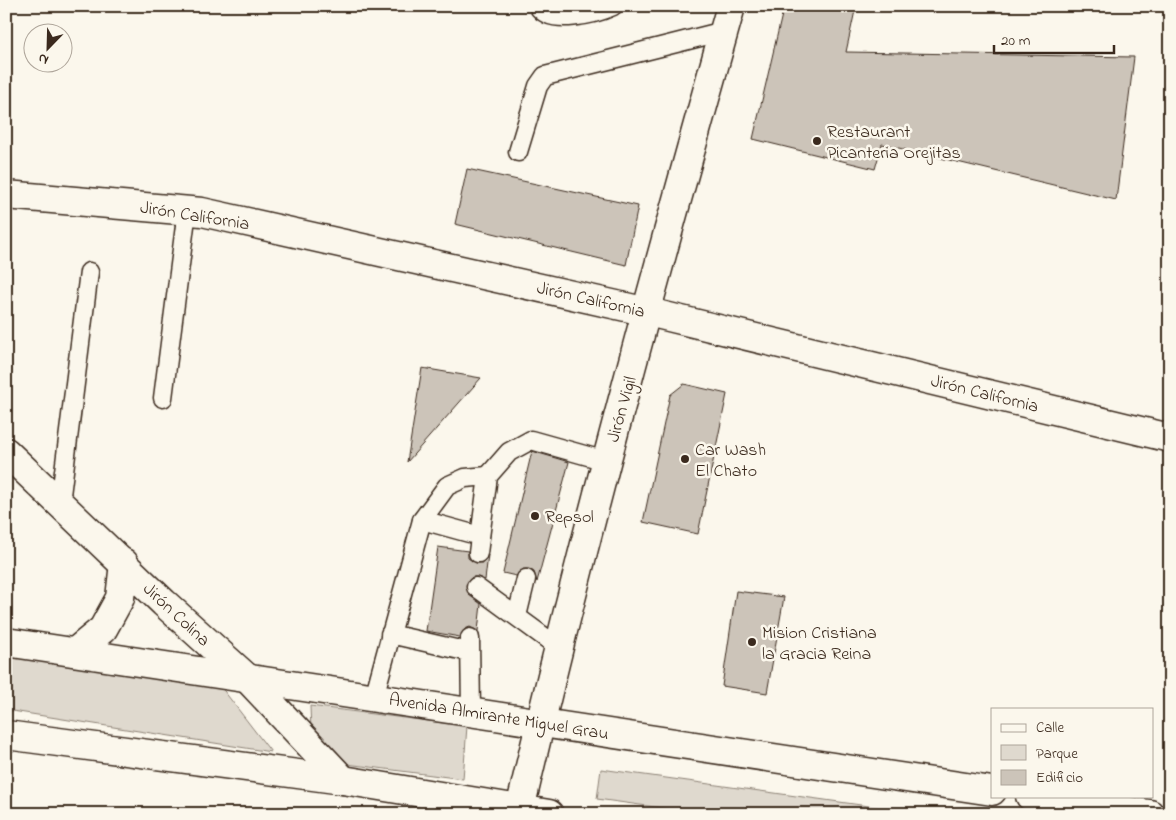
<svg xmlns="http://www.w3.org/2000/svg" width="1176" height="820" viewBox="0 0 1176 820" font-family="'Indie Flower',sans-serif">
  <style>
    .green { fill: #dfd9ce; stroke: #8d8276 }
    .building { fill: #ccc4b9; stroke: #3b2a1e }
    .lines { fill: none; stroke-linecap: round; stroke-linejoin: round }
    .service-casing { stroke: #3b2a1e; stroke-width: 21 }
    .minor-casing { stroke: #3b2a1e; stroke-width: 31 }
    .tertiary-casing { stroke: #3b2a1e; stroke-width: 31 }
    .secondary-casing { stroke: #3b2a1e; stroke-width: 31 }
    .service { stroke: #fbf7ec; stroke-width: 18 }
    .minor { stroke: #fbf7ec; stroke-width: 28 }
    .tertiary { stroke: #fbf7ec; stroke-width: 28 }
    .secondary { stroke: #fbf7ec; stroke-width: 28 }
    .poi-dot { fill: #3b2a1e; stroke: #fbf7ec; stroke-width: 2 }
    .labels { text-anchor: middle; stroke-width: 5; stroke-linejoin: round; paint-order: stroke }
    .poi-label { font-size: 18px; fill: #3b2a1e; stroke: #fbf7ec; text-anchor: start }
    .street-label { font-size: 18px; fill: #3b2a1e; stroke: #fbf7ec }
  </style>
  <rect width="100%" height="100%" fill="#fbf7ec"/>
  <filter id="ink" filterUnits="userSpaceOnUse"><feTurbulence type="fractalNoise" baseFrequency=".02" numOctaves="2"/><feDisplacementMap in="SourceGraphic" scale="10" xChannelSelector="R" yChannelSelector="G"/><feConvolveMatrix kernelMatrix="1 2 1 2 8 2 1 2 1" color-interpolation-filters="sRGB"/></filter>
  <g filter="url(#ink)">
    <g class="green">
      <path d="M 12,650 L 221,687 L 271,752 L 6,710 Z"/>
      <path d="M 310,706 L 467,726 L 463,779 L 347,764 L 311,731 Z"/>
      <path d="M 601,769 L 926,814 L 705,814 L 597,799 Z"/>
    </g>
    <g class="building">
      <path d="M 784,6 L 856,6 L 846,52 L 1134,57 L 1116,200 L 882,144 L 875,169 L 753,139 Z"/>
      <path d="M 467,169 L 638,206 L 626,265 L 455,224 Z"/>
      <path d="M 422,368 L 481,378 L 407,462 Z"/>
      <path d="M 684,384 L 727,394 L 698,534 L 643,522 L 670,395 Z"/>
      <path d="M 532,451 L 569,462 L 537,582 L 534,572 L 529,569 L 523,569 L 516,576 L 503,573 Z"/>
      <path d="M 438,547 L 468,551 L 468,558 L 476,563 L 483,563 L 488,555 L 485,580 L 478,577 L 472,577 L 466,585 L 469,595 L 481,604 L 478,631 L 470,627 L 465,629 L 460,637 L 426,631 Z"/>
      <path d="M 736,591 L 784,597 L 767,693 L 722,686 Z"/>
    </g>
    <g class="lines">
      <g class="service-casing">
        <g id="service">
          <path d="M 538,6 C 550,26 596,14 613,6"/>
          <path d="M 518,152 L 538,86 L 545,76 L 724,31"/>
          <path d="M 163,398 L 187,210"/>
          <path d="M 60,503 L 89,272"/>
          <path d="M 422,520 L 480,536"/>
          <path d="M 478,553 L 488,476 L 509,452 L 531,440 L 606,461"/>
          <path d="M 476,587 L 558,647"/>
          <path d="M 517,616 L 526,579"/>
          <path d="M 390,634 L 469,652"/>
          <path d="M 470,638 L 471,712"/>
          <path d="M 374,697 L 422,520 L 447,486 L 465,478 L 488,476"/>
        </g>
      </g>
      <g class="minor-casing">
        <path id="minor" d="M 6,195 L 202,212 L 648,312 L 1170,438"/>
      </g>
      <g class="tertiary-casing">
        <path id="tertiary" d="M 6,452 L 164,603 L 246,677 L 343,780"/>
      </g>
      <g class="secondary-casing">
        <g id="secondary">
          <path d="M 6,642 L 992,791"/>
          <path d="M 75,652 L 103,629 L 120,598 L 124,563"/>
          <path d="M 6,735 L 343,780 L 549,814"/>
          <path d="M 1030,796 L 1150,814"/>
          <path d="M 520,809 C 583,539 656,272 731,6"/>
        </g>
      </g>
      <use href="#service" class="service"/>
      <use href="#minor" class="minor"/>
      <use href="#tertiary" class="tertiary"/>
      <use href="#secondary" class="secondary"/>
    </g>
  </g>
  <g class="poi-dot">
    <circle cx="817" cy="141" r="5"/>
    <circle cx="685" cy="459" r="5"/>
    <circle cx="535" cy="516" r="5"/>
    <circle cx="752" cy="642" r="5"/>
  </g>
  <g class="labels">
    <g class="poi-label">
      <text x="827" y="137">Restaurant<tspan x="827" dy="21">Picanteria Orejitas</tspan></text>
      <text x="695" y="455">Car Wash<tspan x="695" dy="21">El Chato</tspan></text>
      <text x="545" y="522">Repsol</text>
      <text x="762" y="638">Mision Cristiana<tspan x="762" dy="21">la Gracia Reina</tspan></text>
    </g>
    <g class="street-label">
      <text transform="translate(195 215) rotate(9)" y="6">Jirón California</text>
      <text transform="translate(591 299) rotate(13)" y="6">Jirón California</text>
      <text transform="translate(985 393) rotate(14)" y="6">Jirón California</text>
      <text transform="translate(621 409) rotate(-74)" y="6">Jirón Vigil</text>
      <text transform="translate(177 614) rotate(43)" y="6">Jirón Colina</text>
      <text transform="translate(499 716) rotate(9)" y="6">Avenida Almirante Miguel Grau</text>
    </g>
  </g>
  <rect width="1176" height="820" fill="none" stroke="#fbf7ec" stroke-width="25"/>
  <rect x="12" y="12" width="1151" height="795" fill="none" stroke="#3b2a1e" stroke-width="2" filter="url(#ink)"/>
  <rect x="991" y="708" width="162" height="90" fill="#fbf7ec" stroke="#aea59a"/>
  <rect x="1001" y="724" width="25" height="8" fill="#fbf7ec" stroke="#aea59a"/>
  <text x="1036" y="732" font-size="15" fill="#3b2a1e">Calle</text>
  <rect x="1001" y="745" width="25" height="15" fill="#dfd9ce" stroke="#aea59a"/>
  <text x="1036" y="758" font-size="15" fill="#3b2a1e">Parque</text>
  <rect x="1001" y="770" width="25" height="15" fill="#ccc4b9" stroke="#aea59a"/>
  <text x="1036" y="782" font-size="15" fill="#3b2a1e">Edificio</text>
  <g transform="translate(48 48) rotate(203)"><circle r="24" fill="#fbf7ec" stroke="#aea59a"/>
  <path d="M0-4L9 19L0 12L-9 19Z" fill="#3b2a1e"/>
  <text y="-8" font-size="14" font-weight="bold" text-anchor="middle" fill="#3b2a1e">N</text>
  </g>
  <path d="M994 45v8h120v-8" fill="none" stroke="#3b2a1e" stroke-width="2.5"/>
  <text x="1001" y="45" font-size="15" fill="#3b2a1e" stroke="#fbf7ec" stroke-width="4" paint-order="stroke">20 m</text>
</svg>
